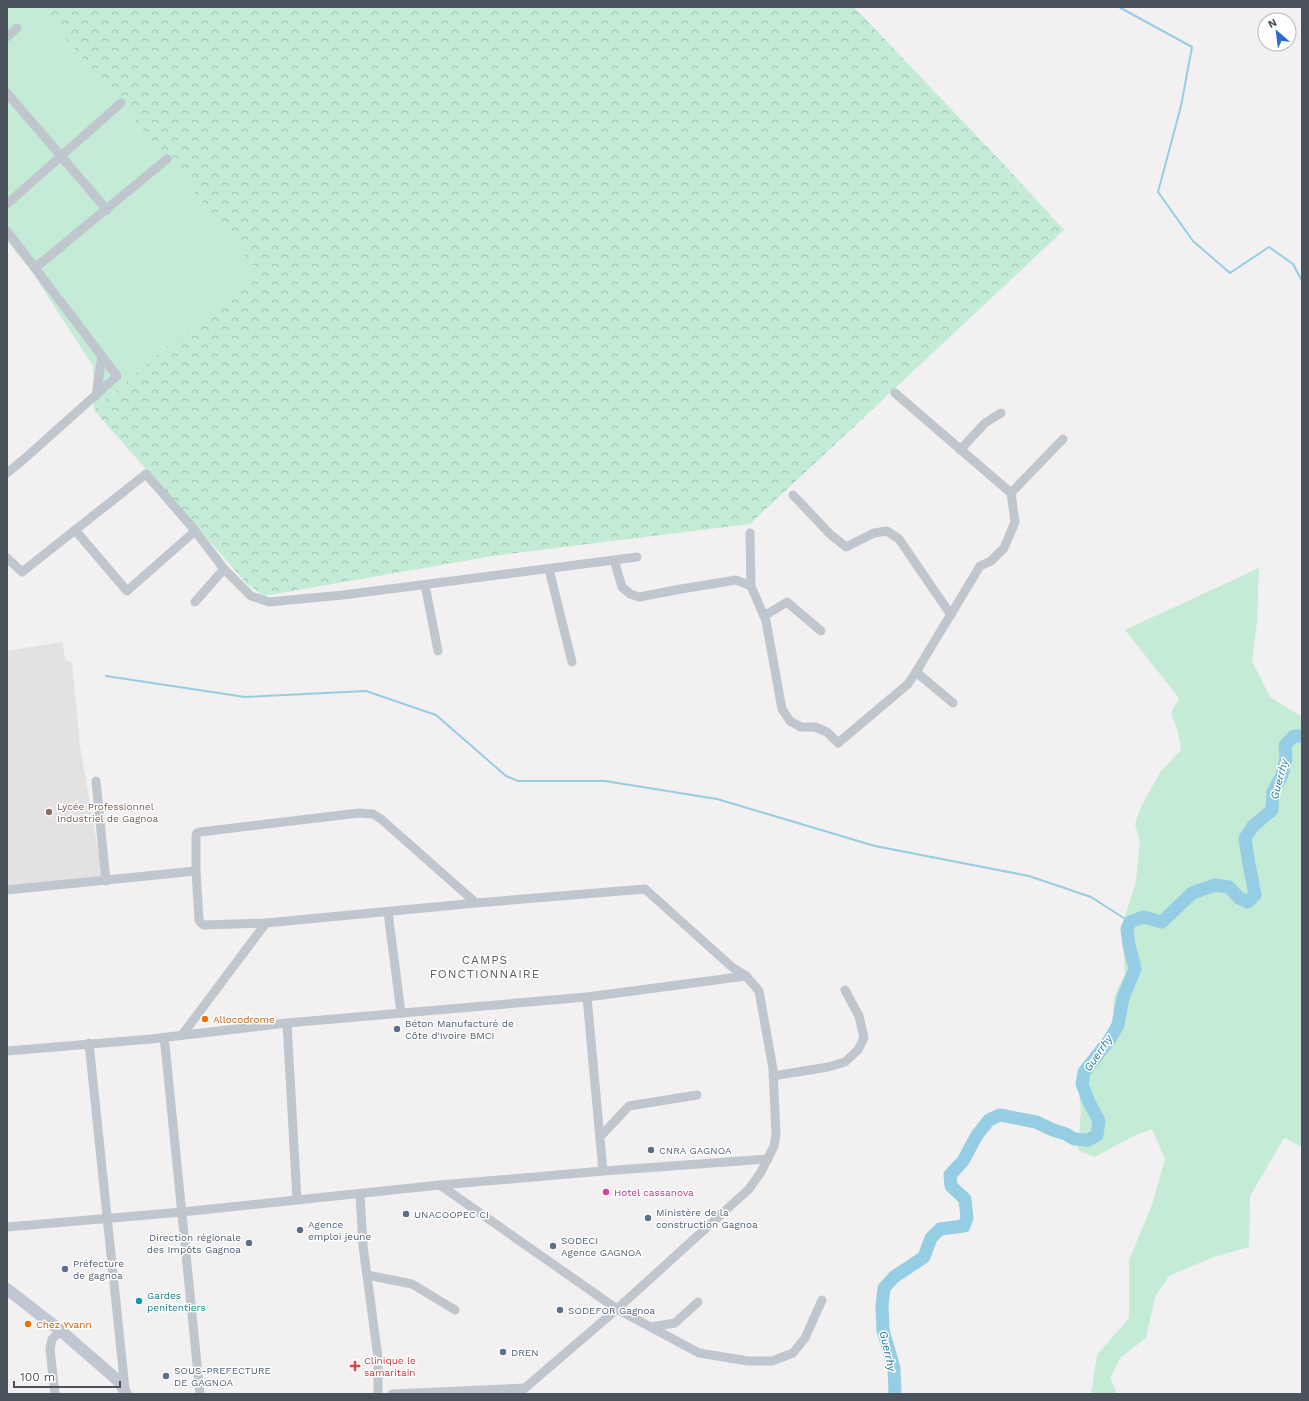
<svg xmlns="http://www.w3.org/2000/svg" width="1309" height="1401" viewBox="0 0 1309 1401" font-family="'Work Sans',sans-serif">
  <style>
    .education { fill: #e3e1e1 }
    .green { fill: #c3ebd5 }
    .forest { fill: url(#forest-crowns) }
    .lines { fill: none; stroke-linecap: round; stroke-linejoin: round }
    .stream { stroke: #95cee4; stroke-width: 2 }
    .river { stroke: #95cee4; stroke-width: 13 }
    .street { stroke: #c0c6cd; stroke-width: 9 }
    .secondary { stroke: #c0c7d2; stroke-width: 12 }
    .education-dot { fill: #8d6e63; stroke: #fff; stroke-width: 1.5 }
    .food-dot { fill: #e8710a; stroke: #fff; stroke-width: 1.5 }
    .service-dot { fill: #5c6f8a; stroke: #fff; stroke-width: 1.5 }
    .hotel-dot { fill: #d1479c; stroke: #fff; stroke-width: 1.5 }
    .culture-dot { fill: #0f9aa8; stroke: #fff; stroke-width: 1.5 }
    .health-dot { fill: #e0444e; stroke: #fff; stroke-width: 1.5 }
    .labels { text-anchor: middle; stroke-width: 3; stroke-linejoin: round; paint-order: stroke }
    .education-label { font-size: 10px; fill: #785e54; stroke: #fff; text-anchor: start }
    .food-label { font-size: 10px; fill: #c56008; stroke: #fff; text-anchor: start }
    .service-label { font-size: 10px; fill: #4e5e75; stroke: #fff; text-anchor: start }
    .hotel-label { font-size: 10px; fill: #b23c85; stroke: #fff; text-anchor: start }
    .culture-label { font-size: 10px; fill: #0d838f; stroke: #fff; text-anchor: start }
    .health-label { font-size: 10px; fill: #be3a42; stroke: #fff; text-anchor: start }
    .water-label { font-size: 11px; font-style: italic; fill: #1b7a9e; stroke: #fff }
    .quarter-label { font-size: 12px; letter-spacing: 1px; fill: #5d6064; stroke: #fff }
  </style>
  <defs>
    <pattern id="forest-crowns" width="20" height="18" patternUnits="userSpaceOnUse"><rect width="20" height="18" fill="#c3ebd5"/><path d="M2 6a3 3 0 1 1 6 0M12 15a3 3 0 1 1 6 0" fill="none" stroke="#a0c1b0"/></pattern>
  </defs>
  <rect width="100%" height="100%" fill="#f2f0f0"/>
  <path class="education" d="M 62,637 L 65,659 L 72,663 L 80,746 L 103,878 L 7,888 L 7,651 L 62,642 Z"/>
  <g class="green">
    <path d="M 7,7 L 38,7 L 121,103 L 257,269 L 94,410 L 93,366 L 32,272 L 7,241 Z"/>
    <path d="M 1259,568 L 1257,621 L 1252,661 L 1270,697 L 1302,717 L 1302,1147 L 1284,1138 L 1250,1196 L 1249,1247 L 1213,1257 L 1169,1276 L 1155,1297 L 1146,1338 L 1120,1358 L 1110,1378 L 1117,1394 L 1091,1394 L 1097,1355 L 1129,1318 L 1129,1260 L 1152,1205 L 1165,1159 L 1152,1129 L 1131,1137 L 1095,1157 L 1078,1150 L 1081,1112 L 1078,1084 L 1080,1070 L 1109,1034 L 1113,1023 L 1114,997 L 1125,974 L 1122,933 L 1124,919 L 1136,882 L 1140,842 L 1135,824 L 1141,807 L 1161,771 L 1181,750 L 1178,732 L 1171,713 L 1179,698 L 1125,630 Z"/>
  </g>
  <path class="forest" d="M 38,7 L 854,7 L 1009,170 L 1064,230 L 750,524 L 492,556 L 264,596 L 247,584 L 94,410 L 257,269 L 121,103 Z"/>
  <g class="lines">
    <g class="stream">
      <path d="M 1119,7 L 1192,47 L 1181,106 L 1158,192 L 1193,241 L 1230,273 L 1269,247 L 1293,264 L 1302,281"/>
      <path d="M 106,676 L 245,697 L 366,691 L 436,715 L 506,776 L 518,781 L 605,781 L 717,799 L 875,846 L 1029,876 L 1091,897 L 1130,922"/>
    </g>
    <path class="river" d="M 895,1394 L 894,1368 L 883,1330 L 882,1306 L 884,1288 L 894,1277 L 924,1257 L 931,1238 L 940,1229 L 964,1226 L 967,1218 L 965,1199 L 951,1186 L 950,1175 L 963,1161 L 977,1135 L 989,1120 L 1000,1115 L 1036,1122 L 1053,1130 L 1066,1134 L 1074,1139 L 1088,1140 L 1097,1135 L 1099,1121 L 1089,1102 L 1082,1084 L 1084,1072 L 1110,1039 L 1118,1025 L 1123,998 L 1135,969 L 1129,945 L 1127,929 L 1130,922 L 1143,917 L 1162,922 L 1192,893 L 1215,885 L 1229,887 L 1239,898 L 1248,902 L 1255,895 L 1248,859 L 1245,838 L 1253,826 L 1272,810 L 1273,792 L 1282,775 L 1286,758 L 1285,745 L 1294,736 L 1302,736"/>
    <g class="street">
      <path d="M 7,37 L 17,28"/>
      <path d="M 7,93 L 107,210"/>
      <path d="M 7,204 L 121,103"/>
      <path d="M 7,231 L 117,376 L 23,460 L 7,473"/>
      <path d="M 35,268 L 167,159"/>
      <path d="M 895,393 L 1011,493 L 1015,522 L 1004,548 L 991,561 L 980,566 L 916,672 L 953,703"/>
      <path d="M 96,396 L 102,356"/>
      <path d="M 960,450 L 985,423 L 1001,413"/>
      <path d="M 1011,493 L 1063,439"/>
      <path d="M 793,495 L 830,534 L 846,547 L 874,533 L 887,531 L 899,539 L 951,615"/>
      <path d="M 75,530 L 127,591 L 195,531"/>
      <path d="M 750,533 L 751,586 L 766,621 L 782,709 L 790,721 L 801,727 L 815,727 L 827,732 L 838,743 L 908,684 L 916,672"/>
      <path d="M 7,558 L 22,572 L 146,474 L 192,527 L 224,569 L 251,596 L 269,602 L 343,595 L 637,557"/>
      <path d="M 614,560 L 622,587 L 630,594 L 639,597 L 681,589 L 736,580 L 751,586"/>
      <path d="M 549,569 L 572,662"/>
      <path d="M 425,585 L 438,651"/>
      <path d="M 195,602 L 224,569"/>
      <path d="M 764,616 L 787,602 L 821,631"/>
      <path d="M 96,781 L 106,881"/>
      <path d="M 7,890 L 196,871"/>
      <path d="M 476,903 L 381,819 L 373,814 L 359,813 L 200,832 L 197,833 L 196,836 L 196,871 L 199,920 L 201,923 L 204,925 L 266,923 L 476,903 L 645,889 L 732,967 L 746,976 L 759,991 L 773,1069 L 776,1134 L 774,1146 L 761,1172 L 749,1189 L 617,1309 L 518,1394"/>
      <path d="M 388,912 L 401,1013"/>
      <path d="M 587,997 L 603,1171"/>
      <path d="M 287,1023 L 297,1200"/>
      <path d="M 182,1035 L 266,923"/>
      <path d="M 163,1037 L 165,1045 L 200,1394"/>
      <path d="M 89,1043 L 125,1389"/>
      <path d="M 7,1051 L 151,1039 L 287,1023 L 587,997 L 746,976"/>
      <path d="M 773,1076 L 828,1067 L 845,1062 L 858,1050 L 864,1038 L 859,1016 L 845,990"/>
      <path d="M 600,1137 L 629,1106 L 697,1095"/>
      <path d="M 440,1185 L 617,1309 L 699,1353 L 748,1361 L 772,1361 L 793,1353 L 805,1338 L 822,1300"/>
      <path d="M 360,1194 L 363,1246 L 378,1357 L 378,1394"/>
      <path d="M 7,1227 L 182,1212 L 440,1185 L 603,1171 L 768,1159"/>
      <path d="M 367,1275 L 412,1284 L 455,1310"/>
      <path d="M 651,1327 L 675,1323 L 698,1302"/>
      <path d="M 55,1394 L 50,1349 L 52,1339 L 61,1331"/>
      <path d="M 392,1394 L 525,1388"/>
    </g>
    <path class="secondary" d="M 7,1289 L 61,1331 L 114,1377 L 120,1383 L 126,1394"/>
  </g>
  <circle class="education-dot" cx="49" cy="812" r="4"/>
  <g class="food-dot">
    <circle cx="205" cy="1019" r="4"/>
    <circle cx="28" cy="1324" r="4"/>
  </g>
  <g class="service-dot">
    <circle cx="397" cy="1029" r="4"/>
    <circle cx="651" cy="1150" r="4"/>
    <circle cx="406" cy="1214" r="4"/>
    <circle cx="648" cy="1218" r="4"/>
    <circle cx="300" cy="1230" r="4"/>
    <circle cx="249" cy="1243" r="4"/>
    <circle cx="553" cy="1246" r="4"/>
    <circle cx="65" cy="1269" r="4"/>
    <circle cx="560" cy="1310" r="4"/>
    <circle cx="503" cy="1352" r="4"/>
    <circle cx="166" cy="1376" r="4"/>
  </g>
  <circle class="hotel-dot" cx="606" cy="1192" r="4"/>
  <circle class="culture-dot" cx="139" cy="1301" r="4"/>
  <path class="health-dot" d="M353 1360h4v4h4v4h-4v4h-4v-4h-4v-4h4z"/>
  <g class="labels">
    <g class="education-label">
      <text x="57" y="810">Lycée Professionnel<tspan x="57" dy="12">Industriel de Gagnoa</tspan></text>
    </g>
    <g class="food-label">
      <text x="213" y="1023">Allocodrome</text>
      <text x="36" y="1328">Chez Yvann</text>
    </g>
    <g class="service-label">
      <text x="405" y="1027">Béton Manufacturé de<tspan x="405" dy="12">Côte d'Ivoire BMCI</tspan></text>
      <text x="659" y="1154">CNRA GAGNOA</text>
      <text x="656" y="1216">Ministère de la<tspan x="656" dy="12">construction Gagnoa</tspan></text>
      <text x="414" y="1218">UNACOOPEC CI</text>
      <text x="308" y="1228">Agence<tspan x="308" dy="12">emploi jeune</tspan></text>
      <text x="241" y="1241" text-anchor="end">Direction régionale<tspan x="241" dy="12">des Impôts Gagnoa</tspan></text>
      <text x="561" y="1244">SODECI<tspan x="561" dy="12">Agence GAGNOA</tspan></text>
      <text x="73" y="1267">Préfecture<tspan x="73" dy="12">de gagnoa</tspan></text>
      <text x="568" y="1314">SODEFOR Gagnoa</text>
      <text x="511" y="1356">DREN</text>
      <text x="174" y="1374">SOUS-PREFECTURE<tspan x="174" dy="12">DE GAGNOA</tspan></text>
    </g>
    <g class="hotel-label">
      <text x="614" y="1196">Hotel cassanova</text>
    </g>
    <g class="culture-label">
      <text x="147" y="1299">Gardes<tspan x="147" dy="12">penitentiers</tspan></text>
    </g>
    <g class="health-label">
      <text x="364" y="1364">Clinique le<tspan x="364" dy="12">samaritain</tspan></text>
    </g>
    <g class="water-label">
      <text transform="translate(1279 779) rotate(-75)" y="4">Guerrhy</text>
      <text transform="translate(1098 1053) rotate(-56)" y="4">Guerrhy</text>
      <text transform="translate(888 1351) rotate(77)" y="4">Guerrhy</text>
    </g>
    <g class="quarter-label">
      <text x="485" y="964">CAMPS<tspan x="485" dy="14">FONCTIONNAIRE</tspan></text>
    </g>
  </g>
  <rect width="1309" height="1401" fill="none" stroke="#4a525b" stroke-width="16"/>
  <g transform="translate(1277 32) rotate(332)"><circle r="19" fill="#ffffff" stroke="#b7babd"/>
  <path d="M0-3L7 15L0 10L-7 15Z" fill="#2b69d1"/>
  <text y="-6" font-size="11" font-weight="bold" text-anchor="middle" fill="#4a525b">N</text>
  </g>
  <path d="M14 1381v6h106v-6" fill="none" stroke="#4a525b" stroke-width="2"/>
  <text x="20" y="1381" font-size="12" fill="#4a525b" stroke="#ffffff" stroke-width="3" paint-order="stroke">100 m</text>
</svg>
